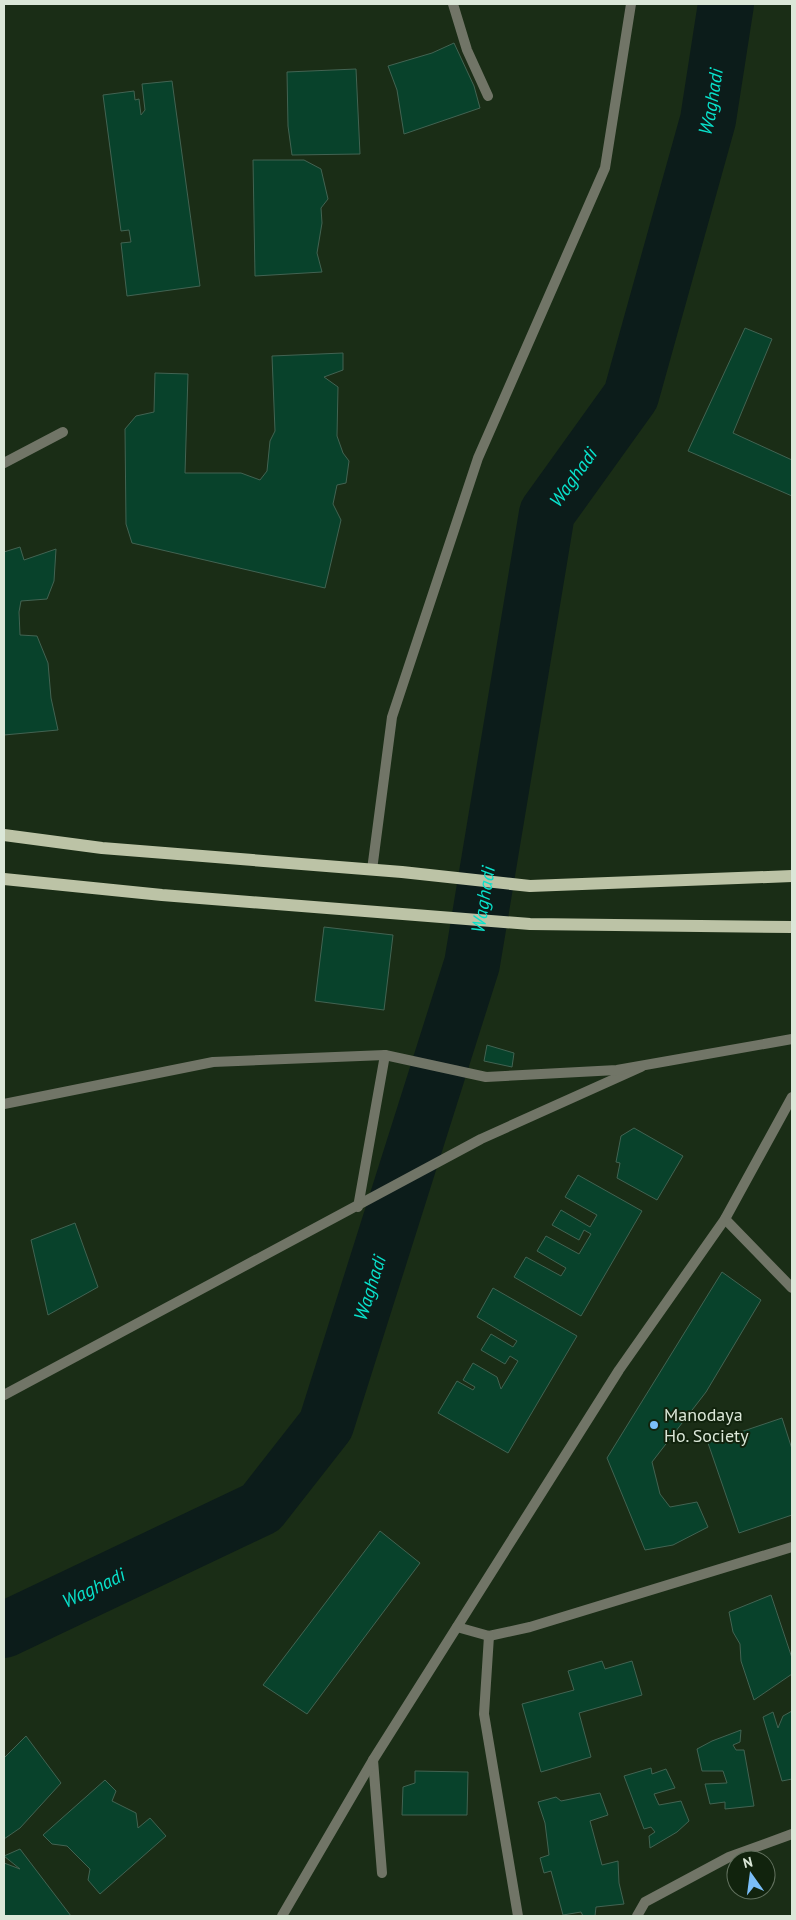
<svg xmlns="http://www.w3.org/2000/svg" width="796" height="1920" viewBox="0 0 796 1920" font-family="'PT Sans',sans-serif">
  <style>
    .lines { fill: none; stroke-linecap: round; stroke-linejoin: round }
    .river { stroke: #0c1c1a; stroke-width: 56 }
    .building { fill: #08422b; stroke: #426352 }
    .minor { stroke: #717567; stroke-width: 10 }
    .tertiary { stroke: #717567; stroke-width: 10 }
    .primary { stroke: #bcc3a6; stroke-width: 12 }
    .poi-dot { fill: #7bbef8; stroke: #11230d; stroke-width: 2 }
    .labels { text-anchor: middle; stroke-width: 4; stroke-linejoin: round; paint-order: stroke }
    .poi-label { font-size: 18px; fill: #dbe7d8; stroke: #11230d; text-anchor: start }
    .water-label { font-size: 19px; font-style: italic; fill: #09e2cc; stroke: #11230d }
  </style>
  <rect width="100%" height="100%" fill="#1a2d16"/>
  <g class="lines">
    <path class="river" id="s1" d="M 4,1630 L 261,1508 L 326,1425 L 472,964 L 547,513 L 631,396 L 708,120 L 726,4"/>
  </g>
  <g class="building">
    <path d="M 454,43 L 474,86 L 480,108 L 404,134 L 397,90 L 388,66 L 432,53 Z"/>
    <path d="M 356,69 L 360,154 L 292,155 L 288,126 L 287,72 Z"/>
    <path d="M 172,81 L 200,286 L 127,296 L 121,243 L 131,242 L 129,230 L 121,231 L 103,95 L 134,91 L 135,100 L 139,99 L 141,115 L 145,110 L 142,84 Z"/>
    <path d="M 253,160 L 304,160 L 321,169 L 328,199 L 321,208 L 322,223 L 317,253 L 322,272 L 255,276 Z"/>
    <path d="M 745,328 L 772,339 L 733,433 L 792,460 L 792,496 L 688,451 Z"/>
    <path d="M 343,353 L 343,370 L 324,377 L 338,387 L 337,436 L 343,453 L 349,461 L 346,483 L 337,485 L 333,504 L 341,520 L 325,588 L 132,543 L 126,524 L 125,429 L 136,416 L 154,412 L 155,373 L 188,374 L 185,473 L 241,473 L 260,480 L 267,471 L 270,441 L 275,431 L 272,356 Z"/>
    <path d="M 20,547 L 24,560 L 56,549 L 54,581 L 47,599 L 21,601 L 19,612 L 20,635 L 37,636 L 48,663 L 51,698 L 58,730 L 4,735 L 4,552 Z"/>
    <path d="M 324,927 L 393,935 L 384,1010 L 315,1001 Z"/>
    <path d="M 487,1045 L 514,1053 L 512,1067 L 484,1061 Z"/>
    <path d="M 634,1128 L 683,1156 L 657,1200 L 617,1178 L 620,1163 L 616,1162 L 621,1136 Z"/>
    <path d="M 578,1175 L 642,1211 L 581,1316 L 514,1277 L 526,1257 L 561,1276 L 566,1268 L 537,1251 L 546,1236 L 579,1254 L 591,1234 L 584,1230 L 579,1240 L 552,1225 L 561,1210 L 590,1227 L 597,1215 L 565,1197 Z"/>
    <path d="M 75,1223 L 98,1287 L 48,1315 L 31,1240 Z"/>
    <path d="M 722,1272 L 761,1300 L 706,1392 L 652,1462 L 660,1494 L 670,1507 L 697,1502 L 708,1527 L 673,1545 L 645,1550 L 607,1458 Z"/>
    <path d="M 493,1288 L 577,1336 L 508,1453 L 438,1413 L 457,1381 L 473,1390 L 475,1387 L 463,1380 L 473,1363 L 497,1377 L 501,1389 L 518,1361 L 510,1356 L 505,1364 L 481,1350 L 491,1334 L 513,1347 L 517,1341 L 477,1317 Z"/>
    <path d="M 782,1418 L 792,1449 L 792,1515 L 739,1533 L 708,1443 Z"/>
    <path d="M 380,1531 L 420,1563 L 307,1714 L 263,1685 Z"/>
    <path d="M 771,1595 L 792,1658 L 792,1674 L 754,1700 L 741,1661 L 740,1644 L 733,1632 L 729,1612 Z"/>
    <path d="M 602,1661 L 605,1669 L 632,1661 L 642,1695 L 579,1713 L 591,1757 L 541,1772 L 522,1704 L 574,1690 L 568,1671 Z"/>
    <path d="M 792,1711 L 792,1779 L 782,1781 L 763,1717 L 773,1712 L 778,1728 L 783,1716 Z"/>
    <path d="M 741,1730 L 740,1742 L 733,1745 L 736,1750 L 744,1750 L 754,1806 L 725,1809 L 725,1802 L 710,1804 L 705,1784 L 727,1783 L 723,1771 L 702,1771 L 697,1749 L 712,1741 Z"/>
    <path d="M 26,1736 L 61,1783 L 20,1828 L 4,1839 L 4,1758 Z"/>
    <path d="M 651,1768 L 652,1774 L 666,1769 L 675,1788 L 654,1794 L 659,1805 L 681,1801 L 689,1821 L 677,1832 L 650,1848 L 649,1836 L 655,1832 L 651,1827 L 644,1829 L 624,1776 Z"/>
    <path d="M 415,1771 L 468,1772 L 467,1815 L 402,1815 L 403,1787 L 415,1783 Z"/>
    <path d="M 105,1780 L 116,1791 L 112,1801 L 136,1813 L 138,1828 L 150,1818 L 166,1836 L 100,1894 L 88,1880 L 90,1869 L 67,1846 L 52,1844 L 43,1835 Z"/>
    <path d="M 600,1793 L 608,1815 L 590,1821 L 602,1865 L 618,1861 L 619,1883 L 624,1904 L 596,1907 L 595,1916 L 583,1916 L 581,1912 L 563,1915 L 551,1871 L 544,1873 L 540,1858 L 549,1855 L 545,1823 L 538,1802 L 556,1797 L 561,1801 Z"/>
    <path d="M 20,1849 L 71,1916 L 4,1916 L 4,1863 L 20,1869 L 4,1856 Z"/>
  </g>
  <g class="lines">
    <g class="minor">
      <path d="M 453,4 L 467,50 L 488,96"/>
      <path d="M 4,463 L 63,432"/>
      <path d="M 372,870 L 392,717 L 478,458 L 605,168 L 631,4"/>
      <path d="M 358,1207 L 385,1055"/>
      <path d="M 725,1219 L 792,1288"/>
      <path d="M 4,1395 L 481,1139 L 641,1067"/>
      <path d="M 457,1627 L 489,1636 L 530,1627 L 792,1547"/>
      <path d="M 489,1636 L 484,1714 L 518,1916"/>
      <path d="M 373,1760 L 382,1873"/>
      <path d="M 637,1916 L 645,1902 L 729,1857 L 792,1834"/>
    </g>
    <g class="tertiary">
      <path d="M 4,1104 L 213,1062 L 385,1055 L 486,1077 L 617,1070 L 792,1039"/>
      <path d="M 282,1916 L 373,1760 L 619,1370 L 725,1219 L 792,1097"/>
    </g>
    <g class="primary">
      <path d="M 4,835 L 102,848 L 402,872 L 530,886 L 792,876"/>
      <path d="M 4,879 L 162,895 L 530,924 L 792,927"/>
    </g>
  </g>
  <circle class="poi-dot" cx="654" cy="1425" r="5"/>
  <g class="labels">
    <g class="poi-label">
      <text x="664" y="1421">Manodaya<tspan x="664" dy="21">Ho. Society</tspan></text>
    </g>
    <g class="water-label">
      <text dy="7" stroke="none"><textPath href="#s1" startOffset="1780">Waghadi</textPath></text>
      <text dy="7" stroke="none"><textPath href="#s1" startOffset="1375">Waghadi</textPath></text>
      <text dy="7" stroke="none"><textPath href="#s1" startOffset="939">Waghadi</textPath></text>
      <text dy="7" stroke="none"><textPath href="#s1" startOffset="534">Waghadi</textPath></text>
      <text dy="7" stroke="none"><textPath href="#s1" startOffset="99">Waghadi</textPath></text>
    </g>
  </g>
  <rect width="796" height="1920" fill="none" stroke="#dbe7d8" stroke-width="10"/>
  <g transform="translate(751 1875) rotate(346)"><circle r="24" fill="#11230d" stroke="#62715e"/>
  <path d="M0-4L9 19L0 12L-9 19Z" fill="#7bbef8"/>
  <text y="-8" font-size="14" font-weight="bold" text-anchor="middle" fill="#dbe7d8">N</text>
  </g>
</svg>
